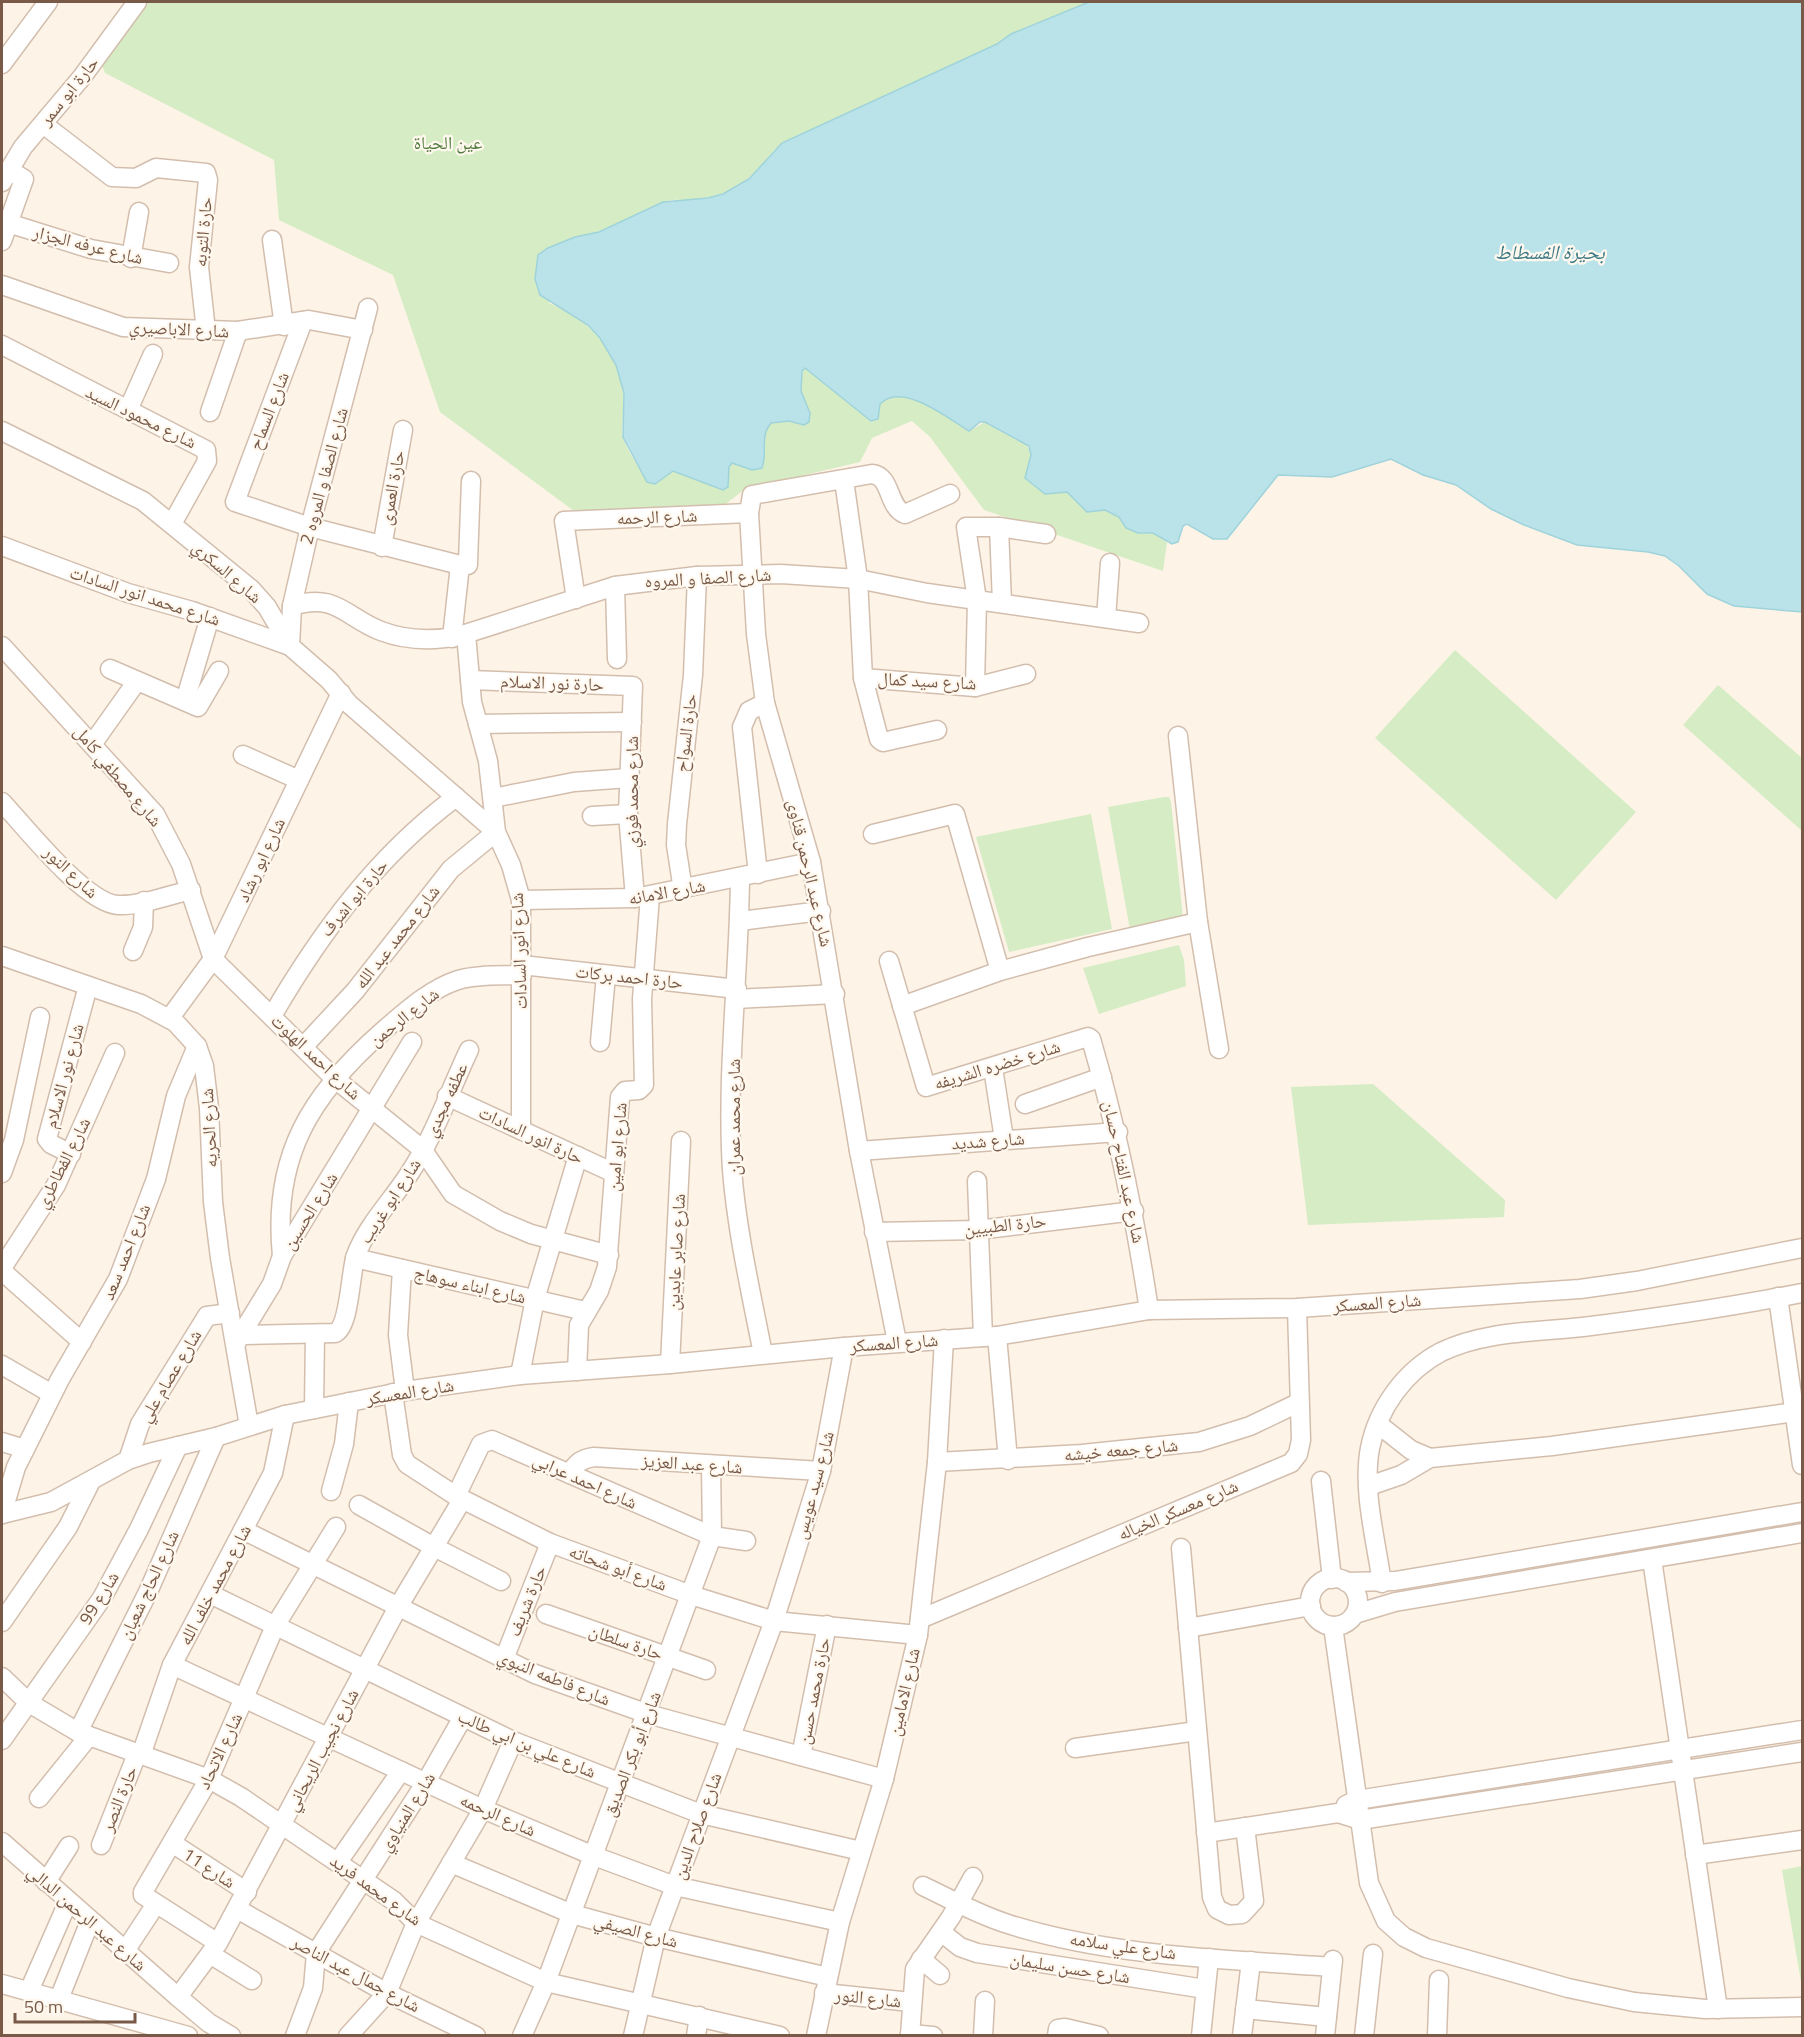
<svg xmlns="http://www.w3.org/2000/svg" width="1804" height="2037" viewBox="0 0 1804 2037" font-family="'Titillium Web','Noto Naskh Arabic',sans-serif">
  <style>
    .green { fill: #d5ecc4 }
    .water { fill: #bae3e9; stroke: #9fd3db; stroke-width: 1.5 }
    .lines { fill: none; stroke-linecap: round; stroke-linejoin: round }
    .minor-casing { stroke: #d3beae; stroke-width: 21 }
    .minor { stroke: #fff; stroke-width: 18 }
    .labels { text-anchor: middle; stroke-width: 4.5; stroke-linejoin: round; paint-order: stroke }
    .street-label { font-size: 18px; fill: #795a49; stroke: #fff8ee }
    .park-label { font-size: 18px; fill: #507a3d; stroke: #fff8ee }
    .water-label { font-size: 20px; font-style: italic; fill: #3f7b87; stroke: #fff8ee }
  </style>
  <rect width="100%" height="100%" fill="#fdf4e7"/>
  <g class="green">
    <path d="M 147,2 L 1089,2 L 1011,34 L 997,44 L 774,150 C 754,178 731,196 696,200 C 686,201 674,198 664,202 C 634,214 607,233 575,237 L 549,303 C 591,319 621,354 624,400 C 625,412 620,427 623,437 C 627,451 638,465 645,478 L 660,479 L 673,471 L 728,487 L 729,467 L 732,463 L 752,470 L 764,464 L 762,438 L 771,423 L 789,421 L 806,424 C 814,413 802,404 801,391 C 800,384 803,378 802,371 L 805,368 L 871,421 L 878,419 L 880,404 C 902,381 948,419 969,431 L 985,422 L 1022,440 L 1031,451 L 1027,480 L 1045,494 L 1067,492 L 1087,512 L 1105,510 L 1119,517 L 1126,528 L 1143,534 L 1153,533 L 1167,542 L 1163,571 L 984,510 L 930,437 L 912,421 L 872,438 L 860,462 L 745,489 L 718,510 L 574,511 L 440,412 L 393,275 L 279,220 L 274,160 L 105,73 L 101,62 Z"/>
    <path d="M 1455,650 L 1636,812 L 1556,900 L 1375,738 Z"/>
    <path d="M 1718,685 L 1802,758 L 1802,831 L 1683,725 Z"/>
    <path d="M 1164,797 L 1169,797 L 1171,802 L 1183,918 L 1130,930 L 1108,807 Z"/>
    <path d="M 1091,814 L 1112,929 L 1009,952 L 976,837 Z"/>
    <path d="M 1179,945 L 1184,960 L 1186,986 L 1099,1014 L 1083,968 Z"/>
    <path d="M 1373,1084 L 1505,1200 L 1504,1217 L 1308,1225 L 1291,1087 Z"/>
    <path d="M 1802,1866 L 1802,1982 L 1801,1982 L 1782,1870 Z"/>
  </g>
  <path class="water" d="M 1089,2 L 1802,2 L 1802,612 L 1734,606 L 1707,594 L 1679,566 L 1665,556 L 1648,552 L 1577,545 L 1524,525 L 1491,509 L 1456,485 L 1423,475 L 1391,459 L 1332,477 L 1278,475 L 1227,539 L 1213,539 L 1187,524 L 1183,526 L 1178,542 L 1172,544 L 1153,533 L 1138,533 L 1126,528 L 1119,517 L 1105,510 L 1087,512 L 1067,492 L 1045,494 L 1025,478 L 1031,455 L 1029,446 L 985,422 L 980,422 L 969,431 C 949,419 902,381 880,404 L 878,419 L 871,421 L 805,368 L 802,371 L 801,391 L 810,413 L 809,422 L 804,425 L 789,421 L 771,423 C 759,438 768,451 762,468 L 752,470 L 732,463 L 729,467 L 728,487 L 723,490 L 673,471 L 655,484 L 647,482 L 623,437 L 624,393 L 616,365 L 600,338 L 588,325 L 540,295 L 535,279 L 538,255 L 548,248 L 575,237 L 599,232 L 663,202 L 708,198 L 723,194 L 749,179 L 782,143 L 997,44 L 1011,34 Z"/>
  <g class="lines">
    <g class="minor-casing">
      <g id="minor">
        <path d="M 2,64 L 48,2"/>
        <path d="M 43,124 L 112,177 L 136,178 L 156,168 L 206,173 L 208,180 L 199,267 L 206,331"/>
        <path d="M 2,182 L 23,147 L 82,77 L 137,2"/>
        <path d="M 8,223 L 91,249 L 169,263"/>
        <path d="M 272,240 L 284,326"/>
        <path d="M 2,241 L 24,179 L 9,170"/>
        <path d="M 131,258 L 139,212"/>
        <path d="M 2,285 L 123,327 L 238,331 L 309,320 L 363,330"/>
        <path d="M 303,321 L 235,502 L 310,527 L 460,565"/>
        <path d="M 2,345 L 206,450 L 207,461 L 172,524"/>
        <path d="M 128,410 L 153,354"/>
        <path d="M 210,412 L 238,331"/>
        <path d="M 2,431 L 143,501 L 251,589 L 267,607 L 290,646 L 329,680 L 349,704 L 496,832 L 451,869 L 355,991 L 303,1047"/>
        <path d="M 844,480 L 858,579 L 863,678 L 879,739 L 883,742 L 937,730"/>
        <path d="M 999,527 L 1002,603"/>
        <path d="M 2,546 L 128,593 L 192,611 L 290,646 L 292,606 L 310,527 L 368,308"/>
        <path d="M 382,547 L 403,430"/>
        <path d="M 615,586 L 617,659"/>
        <path d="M 576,599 L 564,521 L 749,513"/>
        <path d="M 292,606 C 336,592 345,617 381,631 C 407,641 433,641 459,636 L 615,586 L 697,576 L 781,574 L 858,579 L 927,593 L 1139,623"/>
        <path d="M 1106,618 L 1110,563"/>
        <path d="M 466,634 L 472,702 L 488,761 L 496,832 L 511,865 L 521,900 L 521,1130"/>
        <path d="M 452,638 L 460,565 L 468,565 L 468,562 L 471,481"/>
        <path d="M 2,646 L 155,814 L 181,864 L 213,959 L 334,1078 L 422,1149 L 453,1194 L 500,1221 L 531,1234 L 609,1255"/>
        <path d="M 110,669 L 198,707 L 219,671"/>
        <path d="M 863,678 L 975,687 L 1026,674"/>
        <path d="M 470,680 L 633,686 L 628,814 L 635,898"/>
        <path d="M 975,687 L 977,600 L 966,527 L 999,527 L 1046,534"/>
        <path d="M 185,701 L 210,617"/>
        <path d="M 478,724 L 632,722"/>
        <path d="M 1178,736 L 1198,922 L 1219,1049"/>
        <path d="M 93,743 L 137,681"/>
        <path d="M 243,755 L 299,780"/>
        <path d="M 493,798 L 574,782 L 629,778"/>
        <path d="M 2,802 C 26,828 85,903 118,905 C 141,906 169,895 191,890"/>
        <path d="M 592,816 L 628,814"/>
        <path d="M 873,834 L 955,814 L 1000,971"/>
        <path d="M 758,874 L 742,727 L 749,711 L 765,703"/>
        <path d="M 740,878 C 739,975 726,1073 732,1170 C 737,1232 751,1293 763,1354"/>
        <path d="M 683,890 L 676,845 L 677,824 L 693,675 L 697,576"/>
        <path d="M 521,900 L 635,898 L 811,862"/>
        <path d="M 740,921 L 821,911"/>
        <path d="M 133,951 L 143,927 L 144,901"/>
        <path d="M 2,956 L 141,1004 L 175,1022 L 197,1046 L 204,1066 L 209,1108 L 213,1202 L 220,1258 L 249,1426"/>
        <path d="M 889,961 L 926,1087 L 1088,1037 L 1091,1039 C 1117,1128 1135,1217 1149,1310"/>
        <path d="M 522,965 L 737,989"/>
        <path d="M 736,999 L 835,994"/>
        <path d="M 902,1006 L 1000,971 L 1088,947 L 1198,922"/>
        <path d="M 272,1016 C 321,932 377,856 456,797"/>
        <path d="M 169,1019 L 213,959 L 341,693"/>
        <path d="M 600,1042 L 606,975"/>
        <path d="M 993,1068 L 1004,1139"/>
        <path d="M 447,1096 L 614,1173"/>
        <path d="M 1025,1104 L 1102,1077"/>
        <path d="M 859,1151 L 1118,1132"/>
        <path d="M 71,1154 L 51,1144 L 47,1139 L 88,986"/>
        <path d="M 2,1173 L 14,1140 L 40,1017"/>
        <path d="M 977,1181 L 983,1337"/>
        <path d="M 874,1232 L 978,1230 L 1134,1211"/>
        <path d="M 282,1256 C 272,1157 310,1095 383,1031 C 405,1012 430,989 458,980 C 478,974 501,976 522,975"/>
        <path d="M 355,1258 L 585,1311"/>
        <path d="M 2,1268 L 56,1185 L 115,1053"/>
        <path d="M 402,1269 L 398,1335 L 405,1391"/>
        <path d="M 2,1271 L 82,1342"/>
        <path d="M 1778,1297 L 1802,1465"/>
        <path d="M 241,1335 L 335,1333 C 350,1326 350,1273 356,1255 C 368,1224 391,1202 409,1174 C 434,1137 450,1090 469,1050"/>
        <path d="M 997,1336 L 1008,1460"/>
        <path d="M 897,1342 L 859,1151 L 811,862 L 765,703 L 756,634 L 749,513 L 752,495 L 872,474 C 892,476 887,507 905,514 L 950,494"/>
        <path d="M 236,1343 L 272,1284 L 282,1256 L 412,1042"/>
        <path d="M 670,1364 L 681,1141"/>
        <path d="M 2,1365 L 52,1394"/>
        <path d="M 577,1371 L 579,1325 L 599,1291 L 607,1267 L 620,1097 L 625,1091 L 639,1090 L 644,1085 L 642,999 L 650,896"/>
        <path d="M 520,1375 L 535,1299 L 578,1156"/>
        <path d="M 393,1393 L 402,1455 L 407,1464 L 456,1496 L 550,1543 L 691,1595 L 774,1621 L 918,1635"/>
        <path d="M 314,1409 L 315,1334"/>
        <path d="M 1378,1424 L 1411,1450 L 1430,1458"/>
        <path d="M 2,1442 L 25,1449"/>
        <path d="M 128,1460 L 140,1424 L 207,1316 L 230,1313"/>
        <path d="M 937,1462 L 1082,1454 L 1199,1442 L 1250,1426 L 1298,1403"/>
        <path d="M 570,1474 C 576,1463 581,1459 594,1457 L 821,1471"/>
        <path d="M 1321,1481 L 1332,1579"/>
        <path d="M 1369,1486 L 1401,1475 L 1430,1458 L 1552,1446 L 1802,1411"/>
        <path d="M 331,1491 L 344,1444 L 349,1402"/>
        <path d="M 456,1496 L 481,1444 L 492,1440 L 712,1536 L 746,1541"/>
        <path d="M 359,1505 L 434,1547 L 501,1581"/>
        <path d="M 2,1514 L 51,1502 L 128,1460 L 149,1453 L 216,1437 L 285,1415 L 405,1391 L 520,1375 L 670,1364 L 844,1347 L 997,1336 L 1149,1310 L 1297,1308 L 1580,1289 L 1637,1281 L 1802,1248"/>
        <path d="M 2,1514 L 16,1467 L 60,1379 L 118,1279 L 156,1179 L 176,1096 L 197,1046"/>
        <path d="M 243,1530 L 535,1674 L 648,1714 L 884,1779"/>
        <path d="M 1181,1548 L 1212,1897 L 1217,1909 L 1229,1915 L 1242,1914 L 1254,1901 L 1245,1827"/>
        <path d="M 1652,1559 L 1718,2009"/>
        <circle cx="1334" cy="1602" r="24"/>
        <path d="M 1346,1582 L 1395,1581 L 1802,1512"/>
        <path d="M 1382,1583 C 1376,1540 1362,1490 1370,1448 C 1378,1408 1405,1371 1441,1352 C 1484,1331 1536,1332 1583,1327 C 1656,1318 1730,1307 1802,1293"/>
        <path d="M 210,1594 L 513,1741 L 701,1814 L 861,1851"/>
        <path d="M 546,1614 L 706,1670"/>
        <path d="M 1355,1614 L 1395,1602 L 1802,1533"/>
        <path d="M 920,1619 L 1291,1463 L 1298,1454 L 1301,1440 L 1297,1308"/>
        <path d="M 2,1622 L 68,1527 L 90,1483"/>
        <path d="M 1333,1626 L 1369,1883 L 1386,1921 L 1404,1937 L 1426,1948 L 1568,1988 L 1634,2002 L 1705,2009 L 1802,2007"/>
        <path d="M 1188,1628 L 1311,1606"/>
        <path d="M 504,1659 L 550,1543"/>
        <path d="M 172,1665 L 483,1809 L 594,1856 L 675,1886 L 840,1922"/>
        <path d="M 2,1677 L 29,1703 L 78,1732 L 209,1779 L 241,1797 L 394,1901 L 416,1923 L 546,1982 L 780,2036"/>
        <path d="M 78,1732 L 148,1592 L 216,1437"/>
        <path d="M 2,1740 L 102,1598 L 139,1529 L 178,1446"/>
        <path d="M 1075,1748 L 1197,1731"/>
        <path d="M 141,1755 L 172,1665 L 273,1473 L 285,1415"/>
        <path d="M 801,1756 L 827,1625"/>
        <path d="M 39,1798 L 89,1736"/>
        <path d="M 1346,1805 L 1357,1800 L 1802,1730"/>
        <path d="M 1206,1833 L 1338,1813 L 1360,1820 L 1802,1752"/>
        <path d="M 2,1842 L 178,1997 L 209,2023 L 231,2036"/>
        <path d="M 172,1843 L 247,1892"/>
        <path d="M 101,1845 L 137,1754"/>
        <path d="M 1695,1855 L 1802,1840"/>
        <path d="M 338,1862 L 401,1771"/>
        <path d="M 451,1863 L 572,1914 L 656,1937 L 828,1977"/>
        <path d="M 46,1882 L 69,1846"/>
        <path d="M 923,1886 C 952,1900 981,1916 1011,1925 C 1114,1957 1226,1959 1332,1967"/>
        <path d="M 237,1909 L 387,1993 L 476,2036"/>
        <path d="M 941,1932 L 960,1947 L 977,1953 L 1205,1989"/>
        <path d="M 218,1943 L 143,1895 L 143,1892 L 209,1779 L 275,1626 L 336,1527"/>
        <path d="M 125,1951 L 156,1904"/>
        <path d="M 210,1954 L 252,1980"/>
        <path d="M 921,1959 L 940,1975"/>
        <path d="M 2,1984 L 188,2036"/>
        <path d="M 29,1991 L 68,1902"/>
        <path d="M 824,1993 L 911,2002"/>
        <path d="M 178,1997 L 218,1943 L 398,1607 L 462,1500"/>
        <path d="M 59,1999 L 90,1921"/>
        <path d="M 1245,2009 L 1327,2017"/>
        <path d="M 910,2034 L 933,2036"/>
        <path d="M 295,2036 L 313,1988 L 316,1953 L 426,1782 L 463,1717"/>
        <path d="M 348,2036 L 387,1993 L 416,1923 L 483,1809 L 513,1741"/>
        <path d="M 522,2036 L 546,1982 L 712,1536 L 711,1465"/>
        <path d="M 633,2036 L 656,1937 L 774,1621 L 821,1471 L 844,1347"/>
        <path d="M 696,2036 L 699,2016"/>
        <path d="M 816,2036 L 840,1922 L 884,1779 L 918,1635 L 937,1462 L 944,1339"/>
        <path d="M 910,2036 L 915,1969 L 951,1917 L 973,1877"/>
        <path d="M 983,2036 L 985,2001"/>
        <path d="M 1057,2036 L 1058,2029 L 1065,2028 L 1099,2036"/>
        <path d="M 1201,2036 L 1209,1958"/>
        <path d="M 1242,2036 L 1251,1961"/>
        <path d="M 1325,2036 L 1333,1960"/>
        <path d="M 1364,2036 L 1373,1954"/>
        <path d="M 1437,2036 L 1439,1980"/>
      </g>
    </g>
    <use href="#minor" class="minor"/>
  </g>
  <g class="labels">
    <g class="street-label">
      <text transform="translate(69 91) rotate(-51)" y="6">حارة ابو سمر</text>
      <text transform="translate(203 232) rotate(-85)" y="6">حارة التوبه</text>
      <text transform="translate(88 245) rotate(14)" y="6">شارع عرفه الجزار</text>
      <text transform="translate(179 329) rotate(3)" y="6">شارع الاباصيري</text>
      <text transform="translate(269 411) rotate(-69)" y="6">شارع السماح</text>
      <text transform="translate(141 417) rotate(26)" y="6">شارع محمود السيد</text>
      <text transform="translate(324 476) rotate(-75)" y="6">شارع الصفا و المروه 2</text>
      <text transform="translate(392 488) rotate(-80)" y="6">حارة العمرى</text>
      <text transform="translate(657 517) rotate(-2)" y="6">شارع الرحمه</text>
      <text transform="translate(227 572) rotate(41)" y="6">شارع السكري</text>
      <text transform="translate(708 578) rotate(-3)" y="6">شارع الصفا و المروه</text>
      <text transform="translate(145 596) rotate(18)" y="6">شارع محمد انور السادات</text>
      <text transform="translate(927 681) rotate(3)" y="6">شارع سيد كمال</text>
      <text transform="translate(552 683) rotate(2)" y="6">حارة نور الاسلام</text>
      <text transform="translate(686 733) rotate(-83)" y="6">حارة السواح</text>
      <text transform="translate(118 776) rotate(50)" y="6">شارع مصطفي كامل</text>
      <text transform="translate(632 792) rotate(-90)" y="6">شارع محمد فوزي</text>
      <text transform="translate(261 860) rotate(-65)" y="6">شارع ابو رشاد</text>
      <text transform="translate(71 872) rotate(43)" y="6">شارع النور</text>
      <text transform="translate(810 873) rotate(77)" y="6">شارع عبد الرحمن قناوى</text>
      <text transform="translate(667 892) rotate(-10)" y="6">شارع الامانه</text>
      <text transform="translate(354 898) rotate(-50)" y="6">حارة ابو اشرف</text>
      <text transform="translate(397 937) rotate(-52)" y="6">شارع محمد عبد الله</text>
      <text transform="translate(519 951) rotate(-92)" y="6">شارع انور السادات</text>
      <text transform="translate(629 977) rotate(6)" y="6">حارة احمد بركات</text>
      <text transform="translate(404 1017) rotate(-38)" y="6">شارع الرحمن</text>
      <text transform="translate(316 1057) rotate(43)" y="6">شارع احمد الهلوت</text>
      <text transform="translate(997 1065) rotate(-17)" y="6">شارع خضره الشريفه</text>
      <text transform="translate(64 1076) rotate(-75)" y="6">شارع نور الاسلام</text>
      <text transform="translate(446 1100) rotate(-65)" y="6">عطفه مجدي</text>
      <text transform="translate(734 1117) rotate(-90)" y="6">شارع محمد عمران</text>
      <text transform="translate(209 1128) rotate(-93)" y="6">شارع الحريه</text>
      <text transform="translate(531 1135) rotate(25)" y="6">حارة انور السادات</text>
      <text transform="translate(988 1141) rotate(-4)" y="6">شارع شديد</text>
      <text transform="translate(617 1147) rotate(-85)" y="6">شارع ابو امين</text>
      <text transform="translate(63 1163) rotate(-63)" y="6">شارع الفطاطري</text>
      <text transform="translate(1124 1172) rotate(78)" y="6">شارع عبد الفتاح حسان</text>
      <text transform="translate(390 1201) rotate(-57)" y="6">شارع ابو غريب</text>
      <text transform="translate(310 1211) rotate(-58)" y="6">شارع الحسين</text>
      <text transform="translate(1005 1225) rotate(-6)" y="6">حارة الطبيين</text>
      <text transform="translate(126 1252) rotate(-68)" y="6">شارع احمد سعد</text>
      <text transform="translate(676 1252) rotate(-87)" y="6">شارع صابر عابدين</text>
      <text transform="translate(470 1285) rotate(13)" y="6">شارع ابناء سوهاج</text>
      <text transform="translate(1377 1303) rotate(-4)" y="6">شارع المعسكر</text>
      <text transform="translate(894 1343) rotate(-4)" y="6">شارع المعسكر</text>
      <text transform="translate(170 1376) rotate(-59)" y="6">شارع عصام علي</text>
      <text transform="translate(410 1392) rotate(-9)" y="6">شارع المعسكر</text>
      <text transform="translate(1121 1450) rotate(-5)" y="6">شارع جمعه خيشه</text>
      <text transform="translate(692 1464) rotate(4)" y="6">شارع عبد العزيز</text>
      <text transform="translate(585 1481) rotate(24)" y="6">شارع احمد عرابي</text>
      <text transform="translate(814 1485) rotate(-75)" y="6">شارع سيد عويس</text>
      <text transform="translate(1178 1510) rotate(-23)" y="6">شارع معسكر الخياله</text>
      <text transform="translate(618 1568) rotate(20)" y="6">شارع أبو شحاته</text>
      <text transform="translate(149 1585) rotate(-65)" y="6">شارع الحاج شعبان</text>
      <text transform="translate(215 1585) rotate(-62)" y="6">شارع محمد خلف الله</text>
      <text transform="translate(99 1598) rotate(-58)" y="6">شارع 99</text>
      <text transform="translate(527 1601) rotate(-68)" y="6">حارة شريف</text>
      <text transform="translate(626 1642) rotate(19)" y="6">حارة سلطان</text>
      <text transform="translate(554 1678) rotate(22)" y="6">شارع فاطمه النبوي</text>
      <text transform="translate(814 1691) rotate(-79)" y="6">حارة محمد حسن</text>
      <text transform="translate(904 1692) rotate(-77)" y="6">شارع الامامين</text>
      <text transform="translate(527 1744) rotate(23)" y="6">شارع علي بن ابي طالب</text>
      <text transform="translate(322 1750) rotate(-62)" y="6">شارع نجيب الريحاني</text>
      <text transform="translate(220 1751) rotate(-65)" y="6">شارع الاتحاد</text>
      <text transform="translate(632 1754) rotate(-69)" y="6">شارع أبو بكر الصديق</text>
      <text transform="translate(119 1799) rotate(-68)" y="6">حارة النصر</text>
      <text transform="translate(407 1812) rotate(-58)" y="6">شارع المنياوي</text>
      <text transform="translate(498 1815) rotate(24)" y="6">شارع الرحمه</text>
      <text transform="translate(697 1826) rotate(-70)" y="6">شارع صلاح الدين</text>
      <text transform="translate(209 1868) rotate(33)" y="6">شارع 11</text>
      <text transform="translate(376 1890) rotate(36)" y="6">شارع محمد فريد</text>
      <text transform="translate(87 1918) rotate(41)" y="6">شارع عبد الرحمن الدالي</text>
      <text transform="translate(636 1931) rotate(15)" y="6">شارع الصيفي</text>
      <text transform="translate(1123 1946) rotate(8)" y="6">شارع علي سلامه</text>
      <text transform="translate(1070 1968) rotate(9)" y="6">شارع حسن سليمان</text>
      <text transform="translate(356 1974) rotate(28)" y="6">شارع جمال عبد الناصر</text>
      <text transform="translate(868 1998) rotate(6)" y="6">شارع النور</text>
    </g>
    <g class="park-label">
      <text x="448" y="149">عين الحياة</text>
    </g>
    <g class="water-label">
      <text x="1550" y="259">بحيرة الفسطاط</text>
    </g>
  </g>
  <rect width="1804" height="2037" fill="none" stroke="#795a49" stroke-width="6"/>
  <path d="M15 2013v9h120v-9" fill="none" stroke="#795a49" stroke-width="3"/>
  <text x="24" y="2013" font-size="18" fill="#795a49" stroke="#fff8ee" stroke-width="4.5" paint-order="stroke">50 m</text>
</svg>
